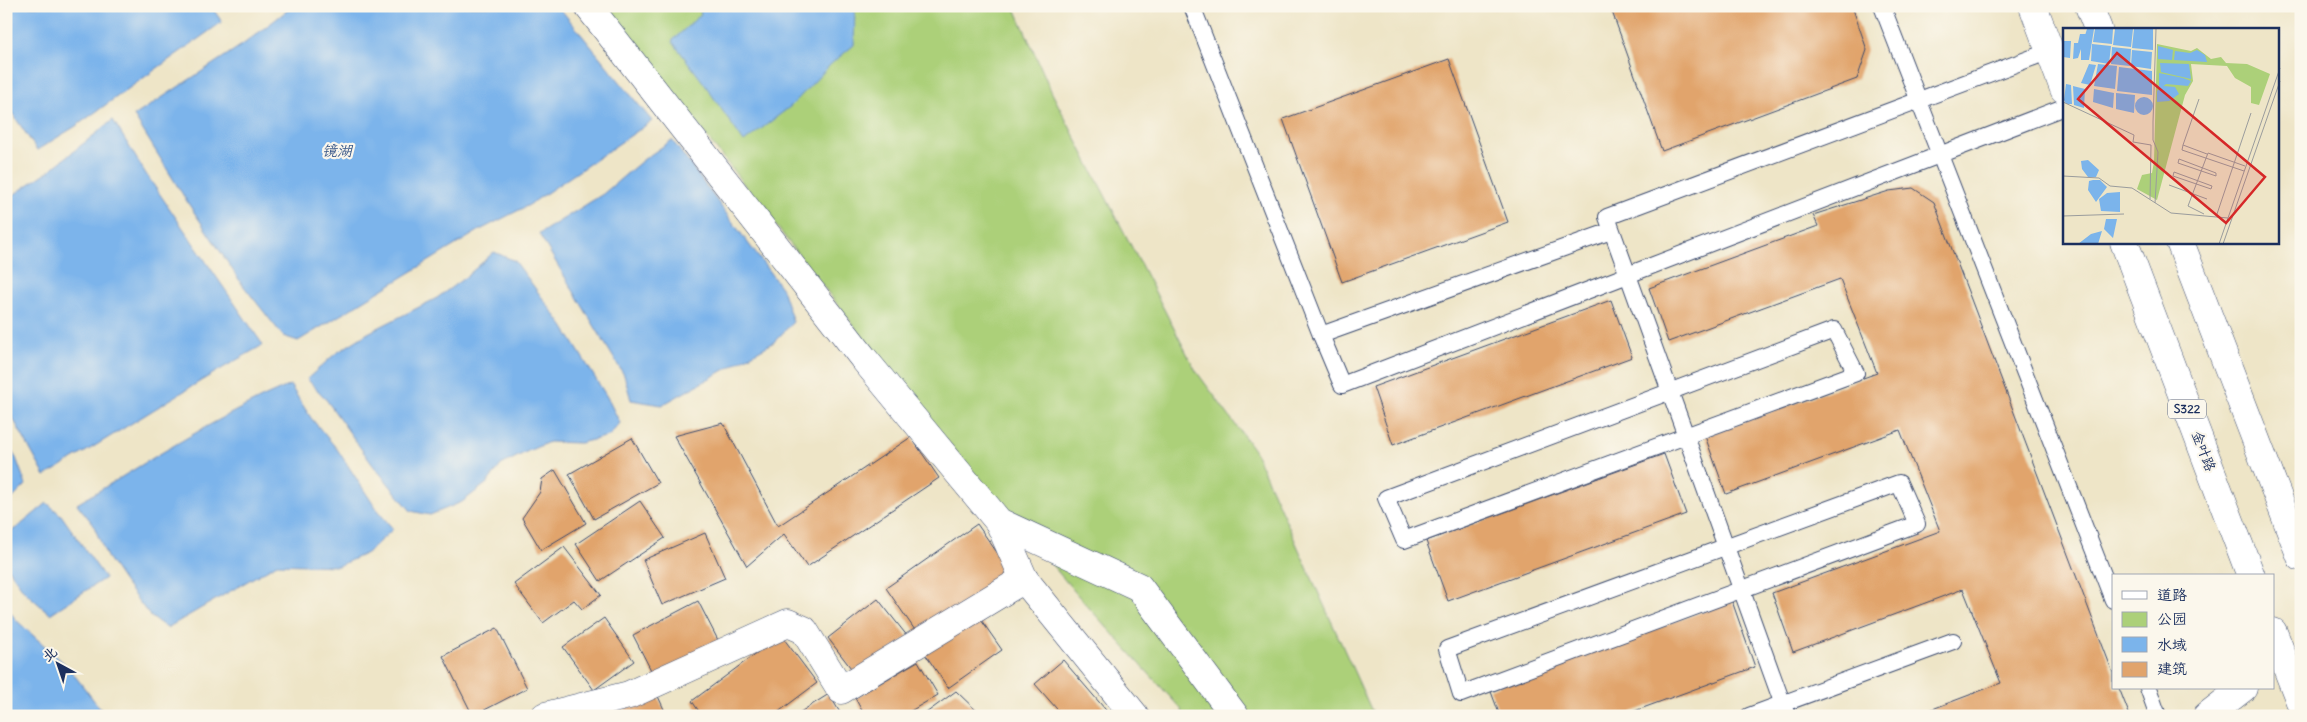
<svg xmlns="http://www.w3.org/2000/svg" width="2307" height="722" viewBox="0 0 2307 722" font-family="Delius,'LXGW WenKai TC',sans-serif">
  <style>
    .green { fill: #acd079; stroke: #64806c }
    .water { fill: #7bb4eb; stroke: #4b72a4 }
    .building { fill: #e1a46c }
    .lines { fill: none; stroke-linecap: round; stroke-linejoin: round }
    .lane-casing { stroke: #3b4a6e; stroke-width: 18 }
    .street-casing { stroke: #3b4a6e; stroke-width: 29 }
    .primary-casing { stroke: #3b4a6e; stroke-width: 29 }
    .lane { stroke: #fff; stroke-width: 16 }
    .street { stroke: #fff; stroke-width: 28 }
    .primary { stroke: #fff; stroke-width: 28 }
    .labels { text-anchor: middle; stroke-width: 4.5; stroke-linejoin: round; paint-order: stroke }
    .shield { fill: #fbf7ec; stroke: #5e6b89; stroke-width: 1 }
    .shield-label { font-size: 12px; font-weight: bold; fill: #1b2f5e }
    .street-label { font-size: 14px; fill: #1b2f5e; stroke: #fbf7ec }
    .water-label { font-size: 15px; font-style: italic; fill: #385788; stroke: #fbf7ec }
    .inset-road { fill: none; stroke: #9a9c9d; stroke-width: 1 }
    .view { fill: #d62828; fill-opacity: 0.15; stroke: #d62828; stroke-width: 2.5 }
    .inset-edge { fill: none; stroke: #1b2f5e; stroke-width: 2.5 }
  </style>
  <rect width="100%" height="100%" fill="#fbf7ec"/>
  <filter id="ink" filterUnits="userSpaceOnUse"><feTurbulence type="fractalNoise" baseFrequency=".02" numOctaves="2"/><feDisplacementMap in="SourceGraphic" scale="10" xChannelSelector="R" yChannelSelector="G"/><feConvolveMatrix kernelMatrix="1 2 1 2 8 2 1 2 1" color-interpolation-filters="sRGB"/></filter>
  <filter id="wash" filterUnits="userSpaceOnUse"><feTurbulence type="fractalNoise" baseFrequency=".0096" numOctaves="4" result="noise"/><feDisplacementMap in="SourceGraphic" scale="20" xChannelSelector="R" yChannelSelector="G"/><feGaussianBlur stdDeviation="1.12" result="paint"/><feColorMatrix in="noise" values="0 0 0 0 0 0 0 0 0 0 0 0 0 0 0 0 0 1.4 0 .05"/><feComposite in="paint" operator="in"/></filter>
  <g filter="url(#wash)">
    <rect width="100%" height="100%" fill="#eee5c7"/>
    <path class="green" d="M 605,6 L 1014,6 L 1052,93 L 1196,371 L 1254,450 L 1374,716 L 1184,716 L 1181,709 L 1081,599 L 911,399 Z"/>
    <g class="water">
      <path d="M 6,6 L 211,6 L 222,22 L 76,126 L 37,150 L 6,104 Z"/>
      <path d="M 293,6 L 558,6 L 652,121 L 529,205 L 480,230 L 298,341 L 283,336 L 242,284 L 188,203 L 134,116 L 245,43 Z"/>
      <path d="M 699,6 L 855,6 L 854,45 L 831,64 L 791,106 L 744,142 L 703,82 L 672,41 L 701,14 Z"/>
      <path d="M 113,120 L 146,174 L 263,345 C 189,386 118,433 45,476 L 6,406 L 6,200 L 50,170 Z"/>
      <path d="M 672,140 L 782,289 L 793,322 L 774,342 L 662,405 L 631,400 L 624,375 L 539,234 L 603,194 L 643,160 Z"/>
      <path d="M 494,252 L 515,261 L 563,326 L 607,397 L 620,423 L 609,436 L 580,443 L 549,442 L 528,451 L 501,465 L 487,483 L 462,502 L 430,515 L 411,511 L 372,464 L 325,398 L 307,379 L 335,354 L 368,333 L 437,298 L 467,276 Z"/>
      <path d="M 290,385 L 311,418 L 337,449 L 377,510 L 393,529 L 367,553 L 338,566 L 277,564 L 167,628 L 150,616 L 124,582 L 107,557 L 93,524 L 77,504 C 146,463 215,417 290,385 Z"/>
      <path d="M 6,443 L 16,458 L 26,485 L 6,505 Z"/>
      <path d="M 47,503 L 61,515 L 105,578 L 50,614 L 25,592 L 7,567 L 6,534 L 18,527 Z"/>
      <path d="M 6,606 L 16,620 L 68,667 L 106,716 L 6,716 Z"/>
    </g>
    <g id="blocks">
      <g class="building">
        <path d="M 1610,6 L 1852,6 L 1867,50 L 1857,79 L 1662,151 Z"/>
        <path d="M 1449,59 L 1508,222 L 1342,282 L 1283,119 Z"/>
        <path d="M 1913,188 L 1934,202 L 2113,673 L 2113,688 L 2119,688 L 2130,716 L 1914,716 L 2001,683 L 1963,589 L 1793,652 L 1772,593 L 1940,531 L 1900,430 L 1726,494 L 1705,436 L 1877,373 L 1840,279 L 1668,342 L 1649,288 L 1818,226 L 1813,215 L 1889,191 Z"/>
        <path d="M 1611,300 L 1632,357 L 1393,445 L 1373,387 Z"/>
        <path d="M 723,423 L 778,526 L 911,437 L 939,478 L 807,567 L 784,534 L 747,566 L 674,436 Z"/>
        <path d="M 632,438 L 658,483 L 594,519 L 569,474 Z"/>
        <path d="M 1664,454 L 1686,514 L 1448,601 L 1426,541 Z"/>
        <path d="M 555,470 L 586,523 L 541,550 L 522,518 L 540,492 L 542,479 Z"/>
        <path d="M 640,501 L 665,538 L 600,581 L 576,544 Z"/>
        <path d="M 977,524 L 1010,571 L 919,636 L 886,588 Z"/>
        <path d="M 705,533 L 725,578 L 662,605 L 643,560 Z"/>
        <path d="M 564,547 L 601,595 L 582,609 L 574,600 L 543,623 L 514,584 Z"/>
        <path d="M 878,599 L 908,637 L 857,676 L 828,638 Z"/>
        <path d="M 698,601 L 720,644 L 655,678 L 633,635 Z"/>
        <path d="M 1732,601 L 1755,667 L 1621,716 L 1500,716 L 1490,689 Z"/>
        <path d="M 979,617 L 1002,650 L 948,688 L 925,654 Z"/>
        <path d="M 604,618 L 634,661 L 594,690 L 563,647 Z"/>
        <path d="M 497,628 L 527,688 L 473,716 L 443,656 Z"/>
        <path d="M 781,635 L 817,683 L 773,716 L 702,716 L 692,701 Z"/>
        <path d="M 1063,660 L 1111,716 L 1063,716 L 1035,684 Z"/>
        <path d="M 918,661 L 938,695 L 902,716 L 865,716 L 855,698 Z"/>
        <path d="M 956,691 L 982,716 L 922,716 Z"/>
        <path d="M 657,694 L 667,716 L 610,716 Z"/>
        <path d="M 829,694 L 842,716 L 794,716 Z"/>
      </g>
    </g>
  </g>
  <g filter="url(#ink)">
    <use href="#blocks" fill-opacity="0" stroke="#3b4a6e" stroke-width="1"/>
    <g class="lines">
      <g class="lane-casing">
        <g id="lane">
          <path d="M 1192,6 L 1321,335 L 1611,231"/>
          <path d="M 1882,6 L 2113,600"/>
          <path d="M 1834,330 L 1856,373 L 1404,540 L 1386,498 Z"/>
          <path d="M 1321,335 L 1342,385 L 2064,107"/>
          <path d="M 1899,483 L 1917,524 L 1461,694 L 1447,649 Z"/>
          <path d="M 2148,688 L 2157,713"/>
          <path d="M 1749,716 L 1953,641"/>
          <path d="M 1787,716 L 1607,217 L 2050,51"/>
        </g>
      </g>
      <g class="street-casing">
        <g id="street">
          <path d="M 588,6 L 864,359 L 999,522 L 1139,587 L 1235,716"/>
          <path d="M 999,522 L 1024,579"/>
          <path d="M 545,716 L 629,695 L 788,623 L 804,630 L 841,690 L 1024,579 L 1135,716"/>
          <path d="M 2207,716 L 2243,688"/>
        </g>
      </g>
      <g class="primary-casing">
        <g id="primary">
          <path d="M 2033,6 L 2064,89"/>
          <path d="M 2089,6 L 2098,29"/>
          <path d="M 2124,242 L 2251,576"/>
          <path d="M 2180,242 L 2301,557"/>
          <path d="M 2273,632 L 2301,704"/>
        </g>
      </g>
      <use href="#lane" class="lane"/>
      <use href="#street" class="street"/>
      <use href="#primary" class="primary"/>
    </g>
  </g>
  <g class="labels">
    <rect class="shield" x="2168" y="399.5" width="38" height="19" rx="4"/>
    <g class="shield-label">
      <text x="2187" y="413">S322</text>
    </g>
    <g class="street-label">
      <text transform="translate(2204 451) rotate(69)" y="5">金叶路</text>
    </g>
    <g class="water-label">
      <text x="337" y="156">镜湖</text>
    </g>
  </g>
  <g transform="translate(2063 28)">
    <rect width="216" height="216" fill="#eee5c7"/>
    <path d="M 94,16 L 128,23 L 134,20 L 148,31 L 158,29 L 163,35 L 184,36 L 207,46 L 196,77 L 188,75 L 188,59 L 172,50 L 164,38 L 128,36 L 130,53 L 122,67 L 94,172 L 74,161 L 79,147 L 89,145 L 91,134 Z" fill="#acd079"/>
    <path d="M 24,1 L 31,1 L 26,32 L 18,32 L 18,20 ZM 32,1 L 50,1 L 49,16 L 30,14 ZM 52,1 L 70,1 L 68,19 L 50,17 ZM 71,1 L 90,1 L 90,22 L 69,20 ZM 17,6 L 23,6 L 15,30 L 10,31 L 11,15 L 15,15 ZM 0,13 L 8,13 L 7,30 L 0,29 ZM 29,16 L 48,18 L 46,36 L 28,33 ZM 95,18 L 110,22 L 109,32 L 95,31 ZM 49,19 L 68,21 L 67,38 L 48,36 ZM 69,22 L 89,24 L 88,41 L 68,38 ZM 134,22 L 142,27 L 144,34 L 111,32 L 112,23 L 127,25 ZM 97,35 L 126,36 L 128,51 L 98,44 ZM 26,36 L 33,37 L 27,57 L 18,55 ZM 35,36 L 54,38 L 52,61 L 31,58 ZM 56,39 L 89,43 L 89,67 L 54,63 ZM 96,45 L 120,50 L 128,53 L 125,58 L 103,56 L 96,62 ZM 3,56 L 8,57 L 9,76 L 3,76 L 1,72 ZM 10,58 L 22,61 L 21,80 L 11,77 ZM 101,58 L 112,59 L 116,66 L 106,73 L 94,74 L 94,63 ZM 31,61 L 51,65 L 50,80 L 30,74 ZM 53,65 L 72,67 L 71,85 L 53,81 ZM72 78a9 9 0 1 1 18 0a9 9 0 1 1-18 0ZM 25,132 L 36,142 L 33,149 L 25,149 L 19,141 L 18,133 ZM 30,152 L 37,152 L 44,159 L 33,174 L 25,162 L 26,153 ZM 57,164 L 57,184 L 38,183 L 36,171 L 44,165 ZM 43,191 L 54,191 L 50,210 L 41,201 ZM 39,203 L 35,216 L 15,216 L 28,206 Z" fill="#7bb4eb"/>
    <path class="inset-road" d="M 136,71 L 120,117 L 144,126M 0,74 L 71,107 L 70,114 L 88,117 L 87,171M 120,117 L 119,122 L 181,143M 116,131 L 153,145 L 153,148 L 115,135 ZM 111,144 L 149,158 L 148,161 L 110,148 ZM 0,148 L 36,150 L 47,158 L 69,160 L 108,185 L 165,190M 106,157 L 144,171M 92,175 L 95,124 L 90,112 L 90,94 L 93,1M 141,186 L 125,178 L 145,125 L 182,138M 154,186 L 188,85M 0,188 L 61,186M 156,216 L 217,40M 160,216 L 217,53"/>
    <path class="view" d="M 54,25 L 202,149 L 163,195 L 15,71 Z"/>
    <rect width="216" height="216" class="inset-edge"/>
  </g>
  <rect width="2307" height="722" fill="none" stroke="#fbf7ec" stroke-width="25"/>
  <rect x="2112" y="574" width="162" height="115" fill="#fbf7ec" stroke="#a1a7b3"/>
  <rect x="2122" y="591" width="25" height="8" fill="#ffffff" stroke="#a1a7b3"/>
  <text x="2157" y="600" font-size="15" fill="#1b2f5e">道路</text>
  <rect x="2122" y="612" width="25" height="15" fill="#acd079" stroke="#a1a7b3"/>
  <text x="2157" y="624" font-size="15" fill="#1b2f5e">公园</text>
  <rect x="2122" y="637" width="25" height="15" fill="#7bb4eb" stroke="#a1a7b3"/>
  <text x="2157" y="650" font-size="15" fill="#1b2f5e">水域</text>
  <rect x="2122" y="662" width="25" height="15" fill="#e1a46c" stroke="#a1a7b3"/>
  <text x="2157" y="674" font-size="15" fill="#1b2f5e">建筑</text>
  <g transform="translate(58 664) rotate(320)" stroke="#fbf7ec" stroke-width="4" paint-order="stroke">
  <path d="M0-4L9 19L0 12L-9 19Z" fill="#1b2f5e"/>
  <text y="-8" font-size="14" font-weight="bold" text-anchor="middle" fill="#1b2f5e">北</text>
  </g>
</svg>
